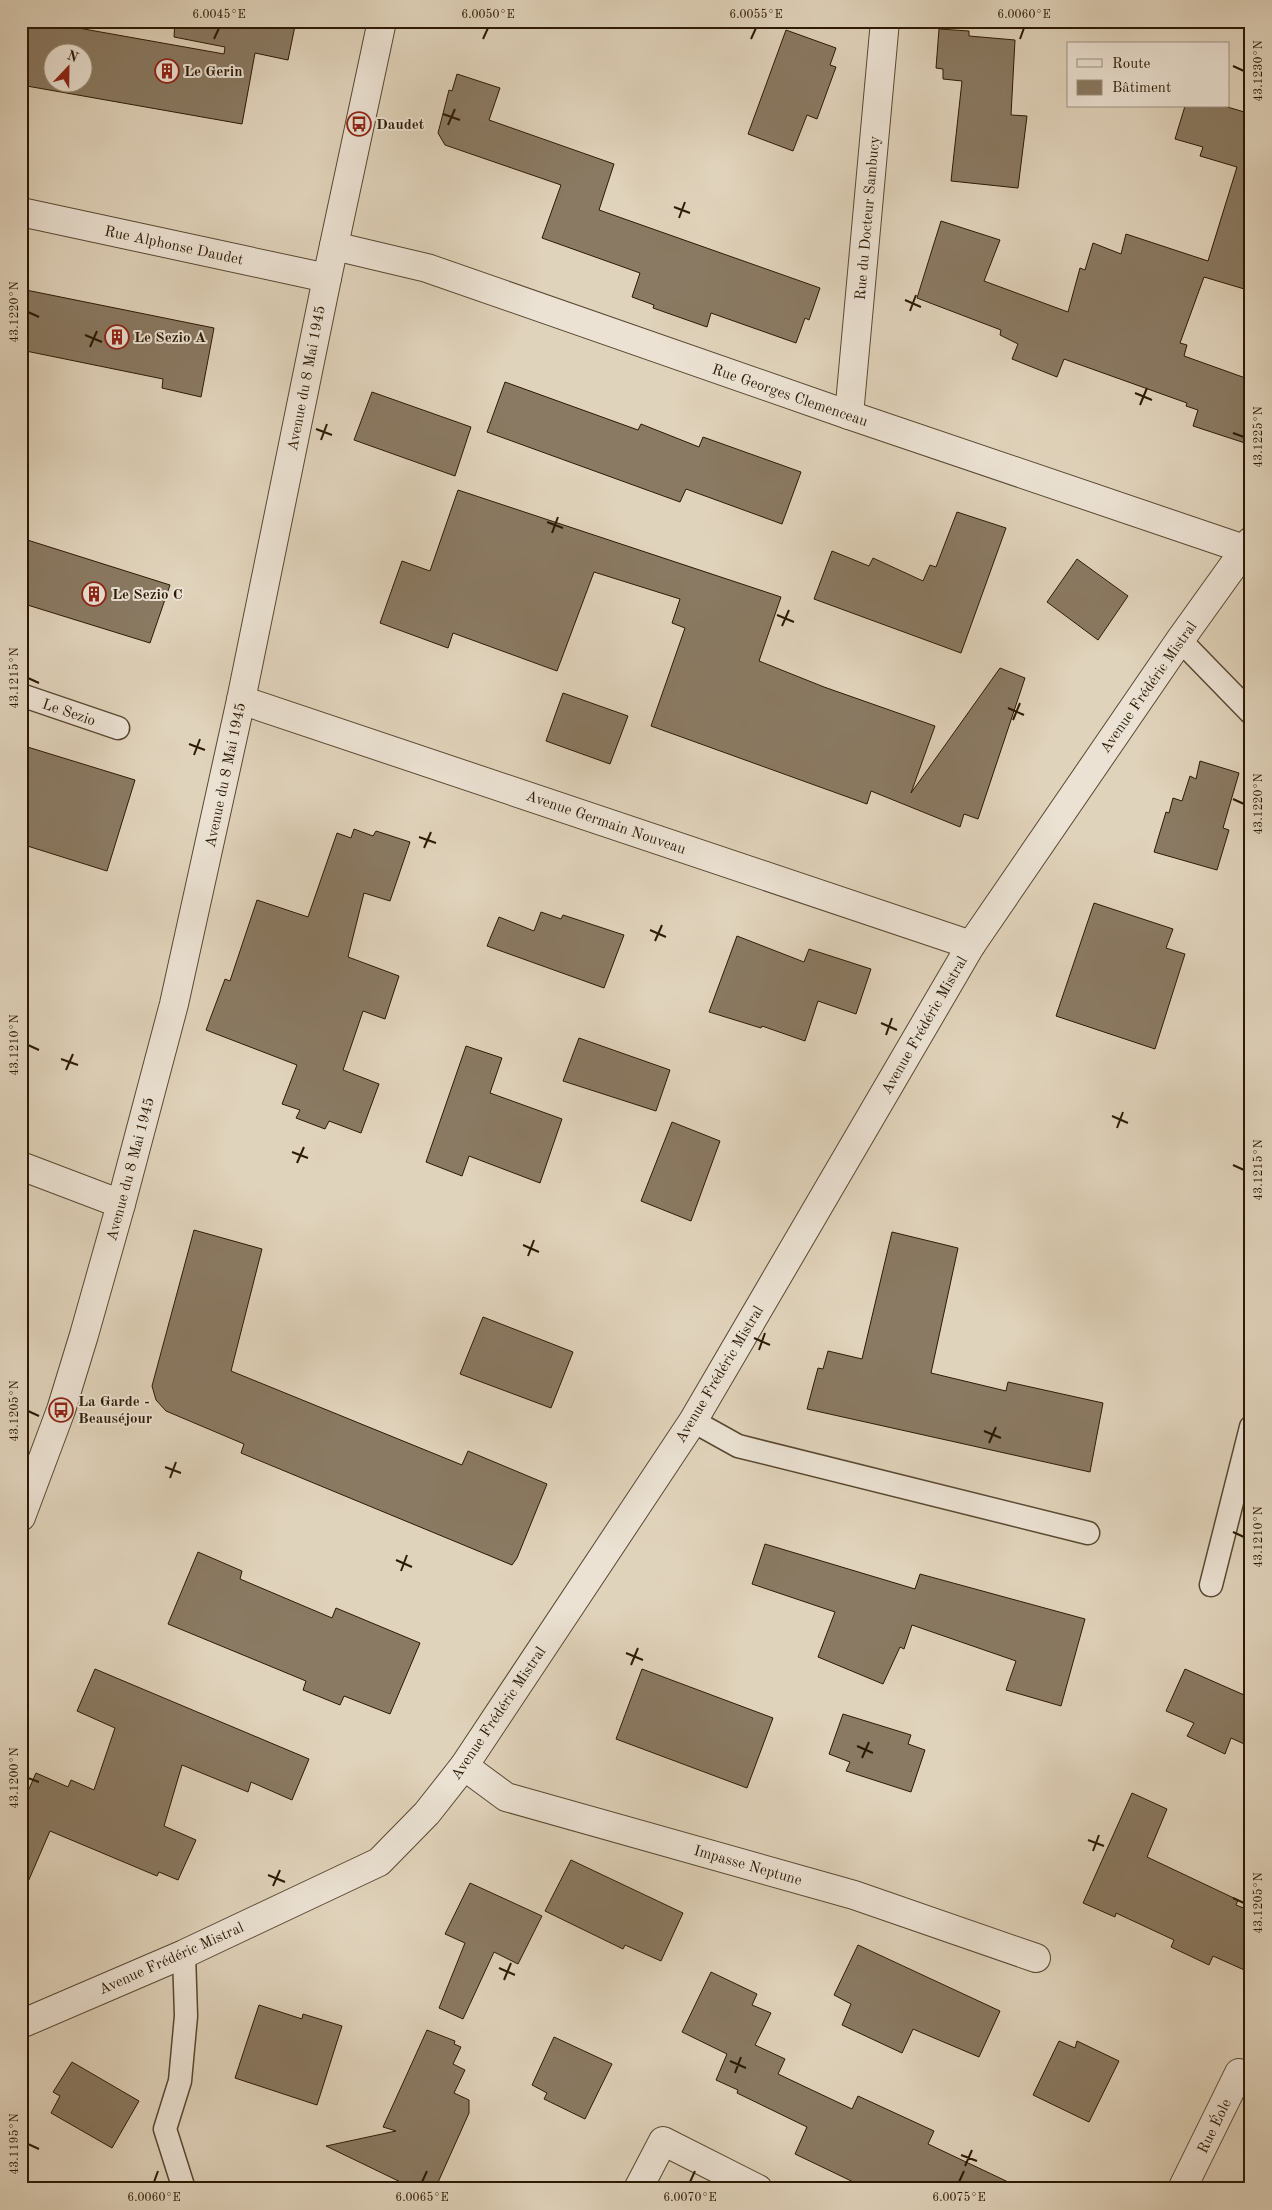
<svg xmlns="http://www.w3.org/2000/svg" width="1272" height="2210" viewBox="0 0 1272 2210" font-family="'Old Standard TT',serif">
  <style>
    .building { fill: #8a7a63; stroke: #2c1a04; fill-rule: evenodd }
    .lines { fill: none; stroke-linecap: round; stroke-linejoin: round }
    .service-casing { stroke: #594832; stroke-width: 25 }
    .minor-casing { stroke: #594832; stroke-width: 30 }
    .tertiary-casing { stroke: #594832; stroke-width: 30 }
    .service { stroke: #ebe2d3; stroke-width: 22 }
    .minor { stroke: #ebe2d3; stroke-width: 28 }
    .tertiary { stroke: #ebe2d3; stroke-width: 28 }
    .ticks { fill: none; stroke: #2c1a04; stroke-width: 2 }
    .labels { text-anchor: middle; stroke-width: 4; stroke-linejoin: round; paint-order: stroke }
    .poi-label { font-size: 15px; font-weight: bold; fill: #2c1a04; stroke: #ebe2d3; text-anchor: start }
    .street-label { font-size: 15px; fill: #2c1a04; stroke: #ebe2d3 }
    .neatline { fill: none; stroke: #2c1a04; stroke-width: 2 }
    .ticks-label { font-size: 12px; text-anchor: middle; fill: #2c1a04 }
  </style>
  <rect width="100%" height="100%" fill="#e0d3bb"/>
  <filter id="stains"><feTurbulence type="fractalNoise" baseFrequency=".004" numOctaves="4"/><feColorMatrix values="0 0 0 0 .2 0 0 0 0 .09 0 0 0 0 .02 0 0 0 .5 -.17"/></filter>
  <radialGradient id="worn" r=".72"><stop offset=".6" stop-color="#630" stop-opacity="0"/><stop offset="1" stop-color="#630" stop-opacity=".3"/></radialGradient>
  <g class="building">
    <path d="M 21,21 L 39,21 L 224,54 L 225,47 L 174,37 L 175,21 L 296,21 L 288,60 L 255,53 L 242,124 L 21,85 ZM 52,52 L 82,52 L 82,82 L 52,82 Z"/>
    <path d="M 939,29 L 969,31 L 969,36 L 1015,40 L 1011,115 L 1027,116 L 1018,188 L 951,181 L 962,81 L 943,79 L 943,69 L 936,68 Z"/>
    <path d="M 786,30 L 836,48 L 830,65 L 836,67 L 817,119 L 807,115 L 793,151 L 748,134 Z"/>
    <path d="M 457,74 L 500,88 L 489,120 L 614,164 L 599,210 L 820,288 L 809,320 L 805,318 L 796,343 L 711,313 L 707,327 L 653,308 L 654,305 L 632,297 L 640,273 L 542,238 L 561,185 L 445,145 L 438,133 L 449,90 L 452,91 Z"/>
    <path d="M 1185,106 L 1224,106 L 1251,114 L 1251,141 L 1249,148 L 1251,149 L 1251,291 L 1204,277 L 1180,343 L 1187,345 L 1184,356 L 1251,380 L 1251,445 L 1193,426 L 1198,410 L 1186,406 L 1187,403 L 1064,359 L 1057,377 L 1012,359 L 1018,344 L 1000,335 L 1001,330 L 917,298 L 941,221 L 1000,240 L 984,281 L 1068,312 L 1080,268 L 1085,270 L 1093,243 L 1121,254 L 1126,234 L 1208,261 L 1237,167 L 1200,156 L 1203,147 L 1175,139 Z"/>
    <path d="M 21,289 L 214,328 L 201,397 L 162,388 L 163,379 L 21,350 Z"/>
    <path d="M 505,382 L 638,430 L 641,424 L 699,447 L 703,437 L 801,472 L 782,524 L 686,489 L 680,502 L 487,432 Z"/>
    <path d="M 372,392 L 471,427 L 455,476 L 354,440 Z"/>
    <path d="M 458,490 L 781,597 L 759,661 L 824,687 L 935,726 L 911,793 L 1000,668 L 1025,678 L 978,819 L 964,814 L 960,827 L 871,791 L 867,804 L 651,726 L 685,628 L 672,623 L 680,599 L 594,572 L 557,671 L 453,633 L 448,648 L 380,623 L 402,561 L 430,571 Z"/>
    <path d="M 957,512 L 1006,528 L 961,653 L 814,599 L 832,551 L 869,566 L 873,558 L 923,581 L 930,565 L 936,567 Z"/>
    <path d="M 21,538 L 170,585 L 150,643 L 21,603 Z"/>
    <path d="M 1077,559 L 1128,596 L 1098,640 L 1047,602 Z"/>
    <path d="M 563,693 L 628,716 L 610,764 L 546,741 Z"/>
    <path d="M 21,745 L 135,780 L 107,871 L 21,844 Z"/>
    <path d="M 1200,761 L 1239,773 L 1223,828 L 1229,830 L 1217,870 L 1154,852 L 1166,812 L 1169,813 L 1173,798 L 1182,801 L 1190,776 L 1196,779 Z"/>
    <path d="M 354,829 L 373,836 L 376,831 L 410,842 L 390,901 L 364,893 L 348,957 L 399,976 L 385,1019 L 363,1011 L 343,1070 L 379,1084 L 361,1133 L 329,1121 L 325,1129 L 296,1118 L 300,1110 L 282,1104 L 297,1065 L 206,1030 L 225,979 L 230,981 L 257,900 L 308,917 L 337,833 L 351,838 Z"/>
    <path d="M 1094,903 L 1173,929 L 1166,948 L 1185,954 L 1155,1049 L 1056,1016 Z"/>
    <path d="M 541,912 L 561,919 L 563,915 L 624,935 L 604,988 L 487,946 L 499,917 L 534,931 Z"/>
    <path d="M 737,936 L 804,962 L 809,949 L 871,969 L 856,1014 L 818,1001 L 805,1041 L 762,1026 L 761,1028 L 709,1012 Z"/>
    <path d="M 579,1038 L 670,1070 L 656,1111 L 563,1081 Z"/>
    <path d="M 466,1046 L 502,1058 L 490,1093 L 562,1119 L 540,1183 L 469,1156 L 462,1176 L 426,1162 Z"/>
    <path d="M 672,1122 L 720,1141 L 691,1221 L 641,1201 Z"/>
    <path d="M 194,1230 L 262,1249 L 231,1371 L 462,1465 L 468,1451 L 547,1484 L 517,1558 L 512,1565 L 241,1453 L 244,1444 L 166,1411 L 156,1400 L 152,1386 Z"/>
    <path d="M 892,1232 L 958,1248 L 931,1373 L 1006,1391 L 1008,1382 L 1103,1403 L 1090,1472 L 807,1409 L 818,1368 L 823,1369 L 828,1351 L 862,1359 Z"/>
    <path d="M 483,1317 L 573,1352 L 551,1408 L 460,1374 Z"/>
    <path d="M 765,1544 L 915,1589 L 920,1574 L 1085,1619 L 1061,1706 L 1006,1690 L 1016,1661 L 912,1625 L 904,1649 L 900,1647 L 883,1684 L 818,1657 L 835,1612 L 752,1584 Z"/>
    <path d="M 198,1552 L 242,1571 L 240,1579 L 332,1618 L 336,1608 L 420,1643 L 390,1714 L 344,1696 L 340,1705 L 303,1690 L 306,1681 L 168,1624 Z"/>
    <path d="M 95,1669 L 309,1759 L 292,1800 L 251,1782 L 248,1792 L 182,1765 L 164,1826 L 196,1840 L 178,1880 L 159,1872 L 157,1876 L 50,1831 L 21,1898 L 21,1807 L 36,1773 L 68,1787 L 71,1780 L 94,1790 L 115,1728 L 77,1711 Z"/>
    <path d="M 642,1669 L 773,1718 L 747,1788 L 616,1739 Z"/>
    <path d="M 1185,1669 L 1251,1698 L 1251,1747 L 1231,1738 L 1225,1754 L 1187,1736 L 1194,1723 L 1166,1711 Z"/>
    <path d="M 843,1714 L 911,1735 L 908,1744 L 925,1750 L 911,1792 L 846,1771 L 850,1762 L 829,1754 Z"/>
    <path d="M 1132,1793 L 1167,1809 L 1147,1857 L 1238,1900 L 1236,1905 L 1251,1911 L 1251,1973 L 1213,1956 L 1209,1965 L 1171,1947 L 1174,1940 L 1116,1913 L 1115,1917 L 1083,1903 Z"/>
    <path d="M 571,1860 L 683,1913 L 661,1961 L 625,1945 L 623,1949 L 545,1911 Z"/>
    <path d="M 470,1883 L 542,1916 L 518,1964 L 494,1952 L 463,2019 L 439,2008 L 465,1943 L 445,1934 Z"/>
    <path d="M 858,1945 L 1000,2011 L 979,2057 L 913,2029 L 902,2053 L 842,2025 L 851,2004 L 834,1995 Z"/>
    <path d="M 711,1972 L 757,1994 L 752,2005 L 771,2013 L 755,2045 L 785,2059 L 778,2074 L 852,2109 L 858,2096 L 934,2131 L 928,2144 L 1023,2189 L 868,2189 L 795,2154 L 807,2127 L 737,2093 L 738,2090 L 716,2080 L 727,2054 L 682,2032 Z"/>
    <path d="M 259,2005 L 302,2019 L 303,2014 L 342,2026 L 317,2105 L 235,2078 Z"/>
    <path d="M 427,2030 L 455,2041 L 454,2044 L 461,2047 L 453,2064 L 465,2070 L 454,2093 L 469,2100 L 469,2113 L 435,2189 L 415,2189 L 326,2146 L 396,2131 L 383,2127 Z"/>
    <path d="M 554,2037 L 612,2064 L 585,2119 L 544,2099 L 547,2093 L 532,2085 Z"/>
    <path d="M 1059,2041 L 1075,2048 L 1077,2041 L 1119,2061 L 1089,2122 L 1033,2095 Z"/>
    <path d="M 72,2062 L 139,2101 L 112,2148 L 51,2113 L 60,2096 L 53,2092 Z"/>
  </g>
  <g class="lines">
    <g class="service-casing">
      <g id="service">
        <path d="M 1180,640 L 1251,713"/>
        <path d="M 21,695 L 118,728"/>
        <path d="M 693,1421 L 738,1446 L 1088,1533"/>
        <path d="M 1211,1585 L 1251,1427"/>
        <path d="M 184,2189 L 165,2129 L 180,2081 L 186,2016 L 184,1954"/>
      </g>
    </g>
    <g class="minor-casing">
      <g id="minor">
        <path d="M 21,212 L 327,278"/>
        <path d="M 334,246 L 427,268 L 849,415 L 1244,549"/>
        <path d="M 849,415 L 885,21"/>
        <path d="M 241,700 L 971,945"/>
        <path d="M 21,1166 L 121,1204"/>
        <path d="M 21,1517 L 61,1410 L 84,1335 L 121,1204 L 174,1004 L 241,700 L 327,278 L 382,21"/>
        <path d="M 464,1766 L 506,1797 L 854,1895 L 1036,1958"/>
        <path d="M 638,2189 L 663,2141 L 758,2189"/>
        <path d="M 1182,2189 L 1239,2073 L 1251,2077"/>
      </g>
    </g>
    <g class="tertiary-casing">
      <path id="tertiary" d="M 21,2024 L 184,1954 L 379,1862 L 427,1813 L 464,1766 L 693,1421 L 971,945 L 1180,640 L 1251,541"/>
    </g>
    <use href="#service" class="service"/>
    <use href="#minor" class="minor"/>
    <use href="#tertiary" class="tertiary"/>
  </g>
  <path class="ticks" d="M 214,39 L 219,28M 483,39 L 488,28M 751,39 L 756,28M 1020,39 L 1024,28M 1233,66 L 1244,71M 443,114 L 460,120M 448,125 L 455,109M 674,207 L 690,213M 679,218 L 685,202M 905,300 L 921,307M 910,311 L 916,295M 28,312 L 39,317M 85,335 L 102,342M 90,347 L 97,331M 1135,393 L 1152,400M 1140,405 L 1147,388M 316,429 L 332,435M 1233,433 L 1244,437M 321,440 L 327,424M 547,522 L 563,528M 552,533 L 558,517M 777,615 L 794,622M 782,626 L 789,610M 28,678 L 39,683M 1008,708 L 1024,715M 1013,720 L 1020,703M 189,744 L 205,750M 194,755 L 200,739M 1233,799 L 1244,804M 419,837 L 436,843M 424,848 L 431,832M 650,930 L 666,937M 655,941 L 662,925M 881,1023 L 897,1030M 886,1035 L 892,1018M 28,1045 L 39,1050M 61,1059 L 78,1065M 66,1070 L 73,1054M 1112,1116 L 1128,1123M 1117,1128 L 1123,1112M 292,1152 L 308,1158M 297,1163 L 304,1147M 1233,1165 L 1244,1170M 523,1245 L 539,1252M 528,1256 L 534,1240M 754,1338 L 770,1345M 759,1350 L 765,1333M 28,1411 L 39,1416M 984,1431 L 1001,1438M 989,1443 L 996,1427M 165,1467 L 181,1473M 170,1478 L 176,1462M 1233,1532 L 1244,1537M 396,1560 L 412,1567M 401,1571 L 407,1555M 626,1653 L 643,1660M 631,1665 L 638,1648M 857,1746 L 873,1753M 862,1758 L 869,1742M 28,1778 L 39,1782M 1088,1840 L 1104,1846M 1093,1851 L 1099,1835M 268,1875 L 285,1882M 273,1886 L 280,1870M 1233,1898 L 1244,1903M 499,1968 L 515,1975M 504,1980 L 511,1963M 730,2061 L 746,2068M 735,2073 L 741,2057M 28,2144 L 39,2149M 961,2155 L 977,2161M 965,2166 L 972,2150M 154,2182 L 158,2171M 422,2182 L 427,2171M 690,2182 L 695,2171M 959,2182 L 964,2171"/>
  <defs>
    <g id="building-ring" transform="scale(1.25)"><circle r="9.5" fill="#ebe2d3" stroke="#8f2418" stroke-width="1.5"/><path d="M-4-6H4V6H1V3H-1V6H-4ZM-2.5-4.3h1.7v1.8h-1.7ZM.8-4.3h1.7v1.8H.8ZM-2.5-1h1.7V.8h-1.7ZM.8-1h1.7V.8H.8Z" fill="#8f2418"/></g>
    <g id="bus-ring" transform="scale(1.25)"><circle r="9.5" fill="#ebe2d3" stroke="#8f2418" stroke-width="1.5"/><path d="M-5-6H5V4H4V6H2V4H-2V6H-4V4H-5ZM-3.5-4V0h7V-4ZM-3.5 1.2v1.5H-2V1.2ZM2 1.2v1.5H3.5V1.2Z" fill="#8f2418"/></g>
  </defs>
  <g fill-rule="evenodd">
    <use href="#building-ring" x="167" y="71"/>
    <use href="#bus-ring" x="359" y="124"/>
    <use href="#building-ring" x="117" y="337"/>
    <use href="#building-ring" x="94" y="594"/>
    <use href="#bus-ring" x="61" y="1410"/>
  </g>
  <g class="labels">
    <g class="poi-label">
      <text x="184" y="76">Le Gerin</text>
      <text x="376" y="129">Daudet</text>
      <text x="134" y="342">Le Sezio A</text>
      <text x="112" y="599">Le Sezio C</text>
      <text x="78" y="1406">La Garde -<tspan x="78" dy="17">Beauséjour</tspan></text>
    </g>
    <g class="street-label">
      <text transform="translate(867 218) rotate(-85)" y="5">Rue du Docteur Sambucy</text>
      <text transform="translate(174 245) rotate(12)" y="5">Rue Alphonse Daudet</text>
      <text transform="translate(306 378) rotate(-79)" y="5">Avenue du 8 Mai 1945</text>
      <text transform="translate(790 395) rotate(19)" y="5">Rue Georges Clemenceau</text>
      <text transform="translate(1148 687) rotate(-55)" y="5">Avenue Frédéric Mistral</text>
      <text transform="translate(69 712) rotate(19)" y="5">Le Sezio</text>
      <text transform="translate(225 775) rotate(-78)" y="5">Avenue du 8 Mai 1945</text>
      <text transform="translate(606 822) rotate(19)" y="5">Avenue Germain Nouveau</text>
      <text transform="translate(924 1025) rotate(-60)" y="5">Avenue Frédéric Mistral</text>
      <text transform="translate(130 1169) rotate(-75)" y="5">Avenue du 8 Mai 1945</text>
      <text transform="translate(719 1374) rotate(-59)" y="5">Avenue Frédéric Mistral</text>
      <text transform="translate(498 1713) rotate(-56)" y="5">Avenue Frédéric Mistral</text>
      <text transform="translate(748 1865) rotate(16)" y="5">Impasse Neptune</text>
      <text transform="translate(171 1958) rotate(-24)" y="5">Avenue Frédéric Mistral</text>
      <text transform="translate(1214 2126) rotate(-64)" y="5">Rue Éole</text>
    </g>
  </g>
  <rect width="1272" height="2210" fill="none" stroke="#e0d3bb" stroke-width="55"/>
  <rect x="1067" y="42" width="162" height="65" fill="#ebe2d3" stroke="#9f9280"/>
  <rect x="1077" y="59" width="25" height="8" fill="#ebe2d3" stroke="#9f9280"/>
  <text x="1112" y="68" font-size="15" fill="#2c1a04">Route</text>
  <rect x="1077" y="80" width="25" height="15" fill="#8a7a63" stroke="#9f9280"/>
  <text x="1112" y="92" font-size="15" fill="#2c1a04">Bâtiment</text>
  <g transform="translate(68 68) rotate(22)"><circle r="24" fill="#ebe2d3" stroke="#9f9280"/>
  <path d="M0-4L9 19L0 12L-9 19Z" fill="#8f2418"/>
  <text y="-8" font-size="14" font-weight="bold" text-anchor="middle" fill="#2c1a04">N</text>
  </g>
  <rect x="28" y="28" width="1216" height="2154" class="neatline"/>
  <g class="ticks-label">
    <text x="219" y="18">6.0045°E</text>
    <text x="488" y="18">6.0050°E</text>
    <text x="756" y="18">6.0055°E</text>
    <text x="1024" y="18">6.0060°E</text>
    <text transform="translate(1258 71) rotate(-90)" y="4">43.1230°N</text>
    <text transform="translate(14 312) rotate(-90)" y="4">43.1220°N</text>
    <text transform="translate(1258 437) rotate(-90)" y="4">43.1225°N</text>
    <text transform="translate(14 678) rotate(-90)" y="4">43.1215°N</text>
    <text transform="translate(1258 804) rotate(-90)" y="4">43.1220°N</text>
    <text transform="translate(14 1045) rotate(-90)" y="4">43.1210°N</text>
    <text transform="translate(1258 1170) rotate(-90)" y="4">43.1215°N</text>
    <text transform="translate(14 1411) rotate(-90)" y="4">43.1205°N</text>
    <text transform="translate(1258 1537) rotate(-90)" y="4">43.1210°N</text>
    <text transform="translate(14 1778) rotate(-90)" y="4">43.1200°N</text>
    <text transform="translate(1258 1903) rotate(-90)" y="4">43.1205°N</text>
    <text transform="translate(14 2144) rotate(-90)" y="4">43.1195°N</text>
    <text x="154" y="2201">6.0060°E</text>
    <text x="422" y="2201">6.0065°E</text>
    <text x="690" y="2201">6.0070°E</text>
    <text x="959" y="2201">6.0075°E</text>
  </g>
  <rect width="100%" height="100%" filter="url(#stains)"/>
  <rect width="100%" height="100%" fill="url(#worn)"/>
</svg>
